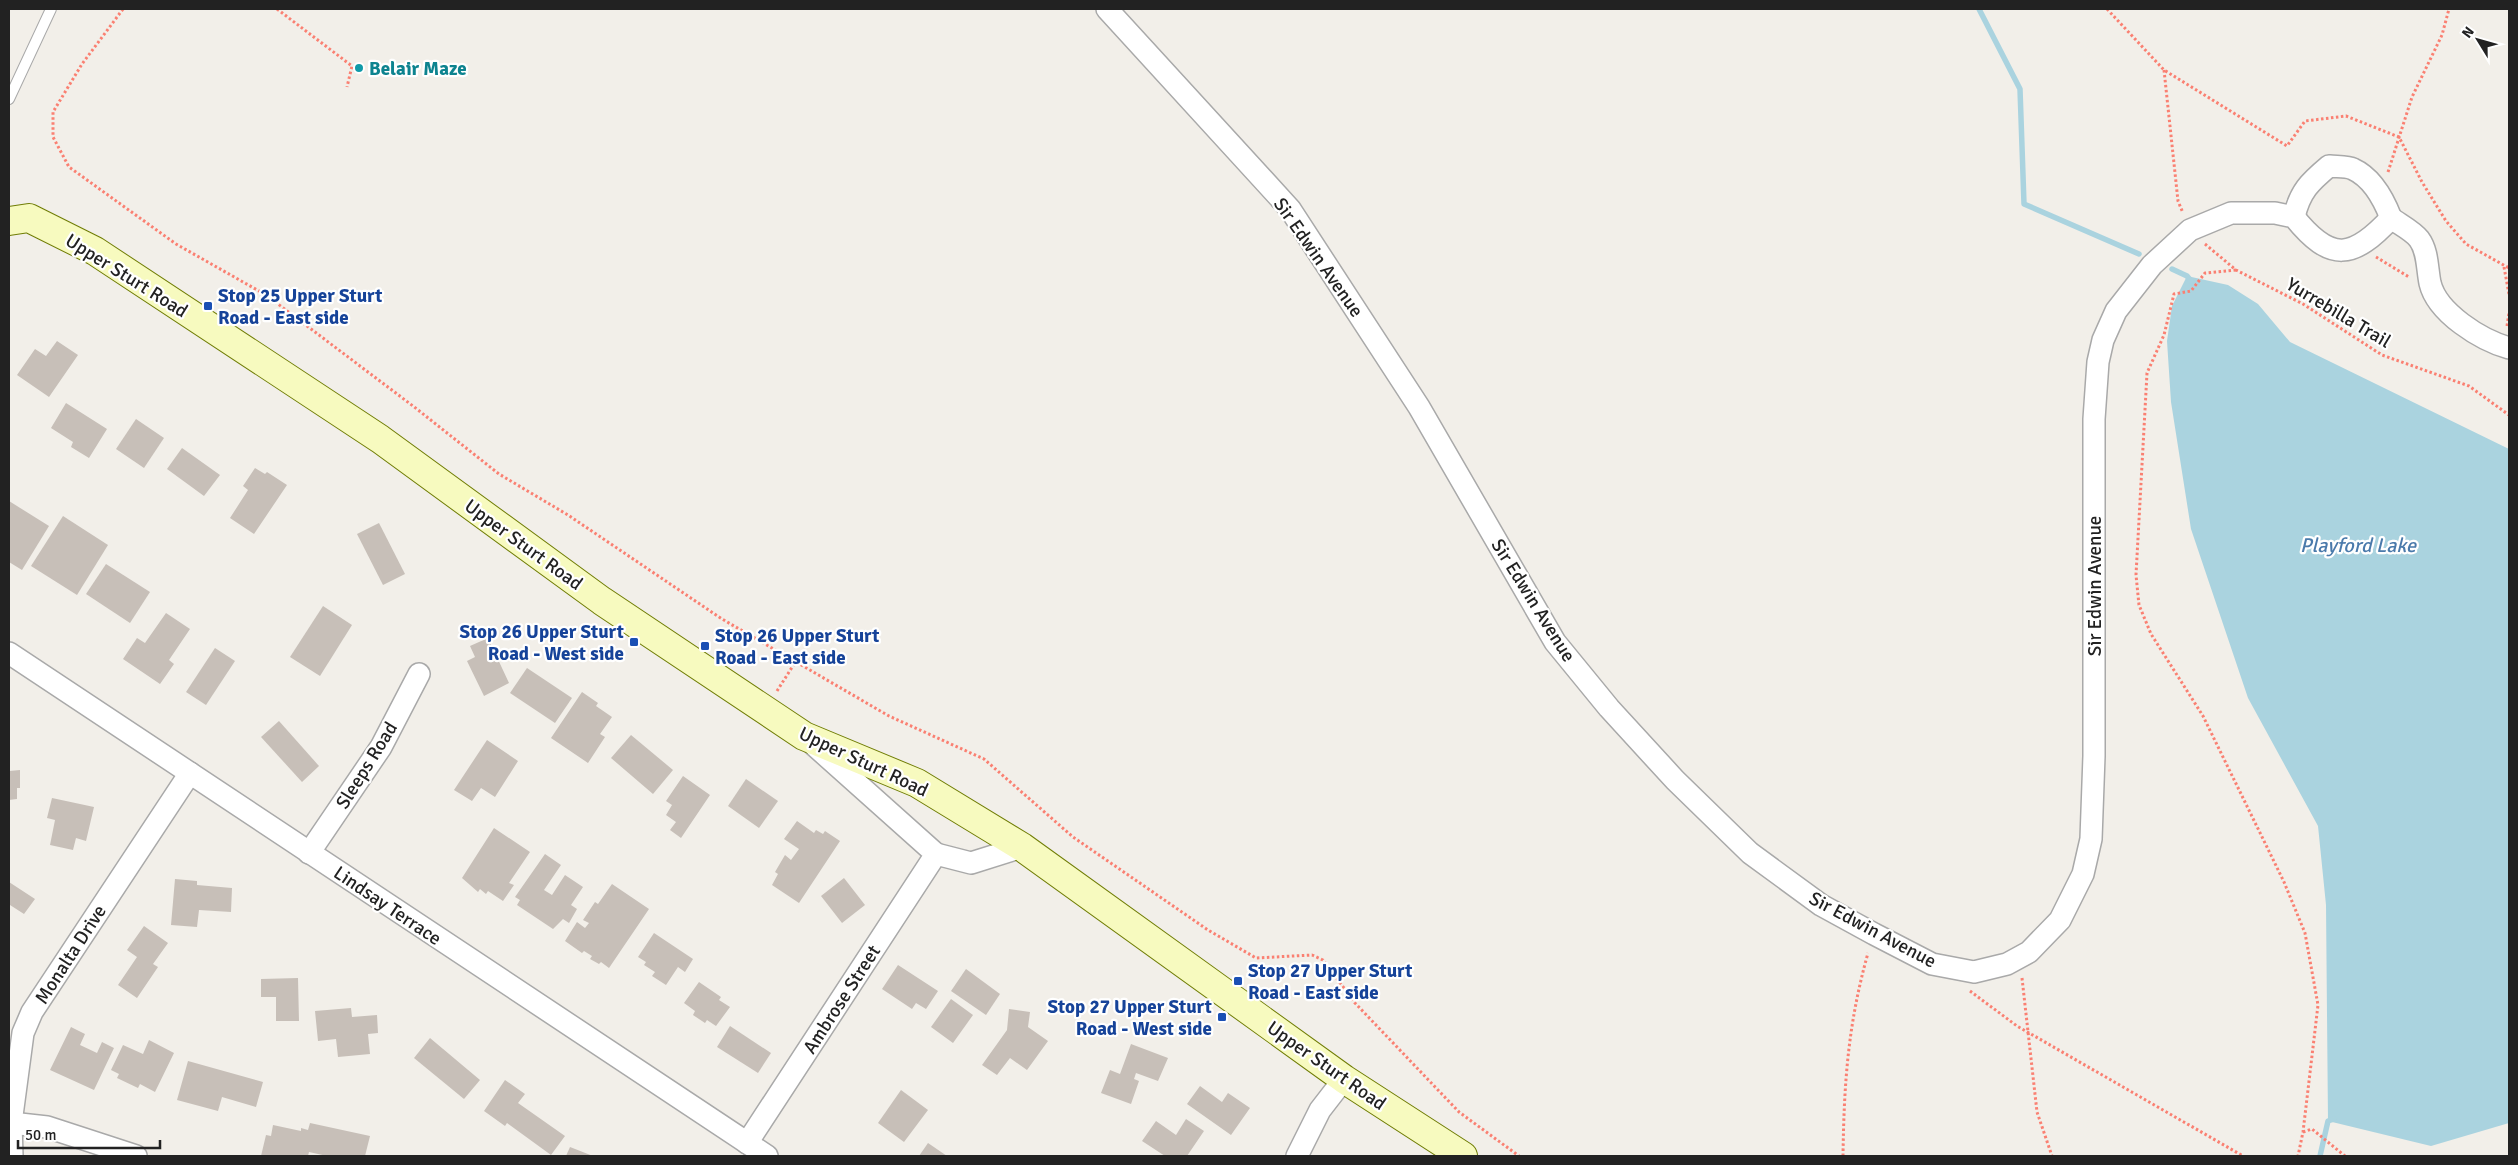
<svg xmlns="http://www.w3.org/2000/svg" width="2518" height="1165" viewBox="0 0 2518 1165" font-family="Signika,sans-serif">
  <style>
    .water { fill: #aad3df }
    .lines { fill: none; stroke-linecap: round; stroke-linejoin: round }
    .stream { stroke: #aad3df; stroke-width: 5.5 }
    .building { fill: #c7bfb8 }
    .lane-casing { stroke: #a9a9a9; stroke-width: 12 }
    .street-casing { stroke: #a9a9a9; stroke-width: 24 }
    .secondary-casing { stroke: #707d05; stroke-width: 30 }
    .path { stroke: #fa8072; stroke-width: 3; stroke-dasharray: 2.5 2.5; stroke-linecap: butt }
    .lane { stroke: #fff; stroke-width: 10 }
    .street { stroke: #fff; stroke-width: 21 }
    .secondary { stroke: #f7fabf; stroke-width: 28 }
    .culture-dot { fill: #0f9aa8; stroke: #fff; stroke-width: 2 }
    .transit-dot { fill: #1a4fb4; stroke: #fff; stroke-width: 2 }
    .labels { text-anchor: middle; stroke-width: 4.5; stroke-linejoin: round; paint-order: stroke }
    .culture-label { font-size: 19px; font-weight: bold; fill: #0d838f; stroke: #fff; text-anchor: start }
    .street-label { font-size: 19px; fill: #222; stroke: #fff }
    .transit-label { font-size: 19px; font-weight: bold; fill: #164399; stroke: #fff; text-anchor: start }
    .water-label { font-size: 20px; font-style: italic; fill: #4a7aab; stroke: #fff }
  </style>
  <rect width="100%" height="100%" fill="#f2efe9"/>
  <path class="water" d="M 2187,276 L 2228,285 L 2258,304 L 2290,342 L 2509,449 L 2509,1123 L 2431,1146 L 2328,1121 L 2326,905 L 2318,826 L 2248,698 L 2191,529 L 2171,402 L 2167,341 L 2172,306 Z"/>
  <g class="lines">
    <g class="stream">
      <path d="M 1979,9 L 2020,89 L 2024,204 L 2139,254"/>
      <path d="M 2172,269 L 2187,276 L 2191,281"/>
      <path d="M 2320,1156 L 2328,1121 L 2334,1119"/>
    </g>
  </g>
  <g class="building">
    <path d="M 57,341 L 78,355 L 49,397 L 17,375 L 35,349 L 46,356 Z"/>
    <path d="M 66,403 L 107,429 L 89,458 L 71,447 L 73,442 L 51,428 Z"/>
    <path d="M 136,419 L 164,438 L 144,468 L 116,449 Z"/>
    <path d="M 182,448 L 220,475 L 204,496 L 167,469 Z"/>
    <path d="M 255,468 L 265,474 L 267,472 L 287,485 L 254,534 L 230,518 L 248,490 L 243,486 Z"/>
    <path d="M 9,501 L 49,526 L 22,570 L 9,562 Z"/>
    <path d="M 63,516 L 108,545 L 77,595 L 31,566 Z"/>
    <path d="M 379,523 L 405,574 L 383,585 L 357,534 Z"/>
    <path d="M 106,564 L 150,592 L 130,623 L 86,594 Z"/>
    <path d="M 323,606 L 352,625 L 320,676 L 290,657 Z"/>
    <path d="M 166,613 L 190,629 L 169,660 L 174,664 L 160,684 L 123,659 L 137,638 L 145,643 Z"/>
    <path d="M 488,638 L 509,683 L 484,696 L 467,661 L 475,657 L 470,646 Z"/>
    <path d="M 215,648 L 235,661 L 206,705 L 186,692 Z"/>
    <path d="M 527,668 L 572,698 L 555,723 L 510,693 Z"/>
    <path d="M 582,692 L 598,703 L 596,706 L 612,717 L 600,734 L 605,737 L 588,763 L 551,738 Z"/>
    <path d="M 279,721 L 319,766 L 302,782 L 261,737 Z"/>
    <path d="M 631,735 L 673,770 L 653,794 L 611,758 Z"/>
    <path d="M 487,740 L 518,761 L 495,797 L 481,788 L 472,801 L 454,790 Z"/>
    <path d="M 20,770 L 20,788 L 17,788 L 17,799 L 9,800 L 9,771 Z"/>
    <path d="M 683,776 L 710,795 L 681,838 L 670,830 L 676,822 L 666,815 L 672,805 L 666,801 Z"/>
    <path d="M 746,779 L 778,801 L 759,828 L 728,806 Z"/>
    <path d="M 52,798 L 94,807 L 86,841 L 76,838 L 73,850 L 50,845 L 55,820 L 47,818 Z"/>
    <path d="M 797,821 L 814,833 L 816,830 L 823,834 L 825,831 L 840,841 L 799,903 L 772,885 L 778,874 L 775,872 L 785,855 L 791,860 L 799,849 L 784,839 Z"/>
    <path d="M 494,828 L 530,852 L 509,883 L 514,885 L 503,901 L 488,891 L 486,894 L 480,889 L 478,892 L 462,878 Z"/>
    <path d="M 545,854 L 561,865 L 544,890 L 552,895 L 565,875 L 583,887 L 571,905 L 577,909 L 569,923 L 563,919 L 553,929 L 517,905 L 520,900 L 515,897 Z"/>
    <path d="M 844,878 L 865,905 L 842,923 L 821,896 Z"/>
    <path d="M 175,879 L 197,881 L 197,885 L 232,888 L 231,912 L 199,910 L 197,927 L 171,925 Z"/>
    <path d="M 9,882 L 35,899 L 24,914 L 10,905 L 9,907 Z"/>
    <path d="M 612,884 L 649,909 L 609,968 L 601,962 L 599,964 L 590,959 L 592,956 L 584,951 L 582,953 L 565,941 L 577,922 L 585,928 L 589,923 L 583,920 L 595,902 L 598,904 Z"/>
    <path d="M 144,926 L 168,943 L 153,964 L 158,967 L 137,998 L 118,985 L 137,957 L 127,950 Z"/>
    <path d="M 654,933 L 693,959 L 685,972 L 678,967 L 666,985 L 652,976 L 655,972 L 644,965 L 646,962 L 638,957 Z"/>
    <path d="M 898,965 L 938,991 L 926,1009 L 916,1003 L 912,1009 L 882,989 Z"/>
    <path d="M 966,969 L 1000,994 L 986,1015 L 951,991 Z"/>
    <path d="M 298,978 L 299,1021 L 276,1021 L 276,997 L 261,997 L 261,979 Z"/>
    <path d="M 699,982 L 721,997 L 719,1000 L 730,1007 L 716,1026 L 707,1020 L 705,1023 L 693,1015 L 695,1011 L 684,1003 Z"/>
    <path d="M 951,999 L 973,1015 L 953,1043 L 931,1027 Z"/>
    <path d="M 351,1008 L 352,1017 L 377,1015 L 378,1033 L 368,1034 L 370,1054 L 338,1057 L 336,1039 L 318,1041 L 315,1011 Z"/>
    <path d="M 1009,1009 L 1030,1012 L 1028,1027 L 1048,1041 L 1027,1070 L 1010,1058 L 997,1075 L 982,1065 L 1007,1030 Z"/>
    <path d="M 730,1026 L 771,1053 L 758,1073 L 717,1047 Z"/>
    <path d="M 71,1027 L 85,1034 L 80,1045 L 97,1053 L 102,1042 L 114,1048 L 94,1090 L 50,1070 Z"/>
    <path d="M 430,1038 L 480,1080 L 464,1099 L 414,1058 Z"/>
    <path d="M 149,1040 L 174,1053 L 155,1092 L 140,1084 L 138,1088 L 117,1078 L 119,1074 L 111,1070 L 123,1045 L 143,1054 Z"/>
    <path d="M 1131,1044 L 1168,1058 L 1158,1081 L 1136,1073 L 1134,1079 L 1139,1081 L 1131,1104 L 1101,1093 L 1110,1070 L 1120,1074 Z"/>
    <path d="M 188,1061 L 263,1082 L 256,1107 L 222,1097 L 218,1111 L 177,1100 Z"/>
    <path d="M 505,1080 L 525,1094 L 518,1103 L 565,1136 L 551,1155 L 507,1123 L 505,1126 L 484,1111 Z"/>
    <path d="M 1200,1086 L 1222,1102 L 1228,1093 L 1250,1108 L 1231,1135 L 1187,1104 Z"/>
    <path d="M 901,1090 L 928,1110 L 904,1142 L 878,1123 Z"/>
    <path d="M 1186,1119 L 1204,1131 L 1187,1156 L 1165,1156 L 1142,1141 L 1156,1121 L 1176,1135 Z"/>
    <path d="M 310,1123 L 370,1136 L 365,1156 L 327,1156 L 309,1152 L 308,1156 L 261,1156 L 266,1135 L 271,1136 L 273,1125 L 301,1131 L 301,1128 L 308,1130 Z"/>
    <path d="M 928,1143 L 947,1156 L 919,1156 Z"/>
    <path d="M 570,1147 L 593,1156 L 566,1156 Z"/>
  </g>
  <g class="lines">
    <g class="lane-casing">
      <path id="lane" d="M 9,99 L 51,9"/>
    </g>
    <g class="street-casing">
      <g id="street">
        <path d="M 1107,9 L 1290,209 L 1419,407 L 1555,642 L 1609,708 L 1675,780 L 1750,853 L 1821,905 L 1874,934 L 1932,964 L 1974,972 L 2007,964 L 2029,952 L 2060,920 L 2083,874 L 2091,839 L 2094,756 L 2094,419 L 2098,362 L 2103,340 L 2116,311 L 2152,265 L 2190,230 L 2231,213 L 2275,213 L 2294,217 C 2331,263 2353,259 2391,218"/>
        <path d="M 2294,217 C 2300,191 2310,182 2329,166 C 2336,167 2347,166 2353,169 C 2373,178 2384,200 2391,218"/>
        <path d="M 2391,218 C 2399,224 2413,231 2419,239 C 2428,251 2427,268 2430,283 C 2437,313 2481,340 2509,348"/>
        <path d="M 9,653 L 767,1156"/>
        <path d="M 309,853 L 381,747 L 419,674"/>
        <path d="M 936,854 L 971,863 L 1022,847"/>
        <path d="M 11,1123 L 47,1127 L 136,1156"/>
        <path d="M 747,1143 L 936,854 L 814,745"/>
        <path d="M 12,1156 L 11,1123 L 23,1033 L 32,1012 L 190,773"/>
        <path d="M 1297,1156 L 1320,1110 L 1344,1079"/>
      </g>
    </g>
    <g class="secondary-casing">
      <path id="secondary" d="M 9,221 L 29,218 L 95,251 L 380,439 L 602,601 L 804,736 L 917,783 L 1022,847 L 1344,1079 L 1463,1156"/>
    </g>
    <g class="path">
      <path d="M 123,9 L 82,64 L 53,112 L 53,137 L 69,167 L 176,244 L 266,295 L 413,406 L 499,474 L 568,515 L 722,619 L 889,716 L 984,759 L 1073,837 L 1208,930 L 1256,958 L 1312,955 L 1323,960 L 1355,1003 L 1459,1112 L 1519,1156"/>
      <path d="M 277,9 L 352,66 L 347,87"/>
      <path d="M 2107,9 L 2164,70 L 2287,146 L 2305,121 L 2346,116 L 2399,137 L 2422,182 L 2446,221 L 2466,244 L 2509,268"/>
      <path d="M 2164,70 L 2178,201 L 2183,213"/>
      <path d="M 2388,172 L 2412,97 L 2442,35 L 2449,9"/>
      <path d="M 2205,244 L 2236,270 L 2303,304 L 2382,355 L 2469,386 L 2509,415"/>
      <path d="M 2376,257 L 2409,277"/>
      <path d="M 2504,267 L 2509,294"/>
      <path d="M 2236,270 L 2205,273 L 2191,291 L 2174,294 L 2164,335 L 2147,373 L 2136,575 L 2139,605 L 2151,634 L 2203,716 L 2284,882 L 2305,933 L 2318,1005 L 2303,1132 L 2298,1156"/>
      <path d="M 2507,326 L 2509,313"/>
      <path d="M 777,691 L 796,661"/>
      <path d="M 2022,978 L 2037,1112 L 2052,1156"/>
      <path d="M 1970,991 L 2017,1026 L 2243,1156"/>
      <path d="M 2303,1132 L 2312,1129 L 2345,1156"/>
      <path d="M 1843,1156 C 1844,1083 1848,1024 1868,953"/>
    </g>
    <use href="#lane" class="lane"/>
    <use href="#street" class="street"/>
    <use href="#secondary" class="secondary"/>
  </g>
  <circle class="culture-dot" cx="359" cy="68" r="5"/>
  <g class="transit-dot">
    <rect x="203" y="301" width="10" height="10" rx="2.5"/>
    <rect x="629" y="637" width="10" height="10" rx="2.5"/>
    <rect x="700" y="641" width="10" height="10" rx="2.5"/>
    <rect x="1233" y="976" width="10" height="10" rx="2.5"/>
    <rect x="1217" y="1012" width="10" height="10" rx="2.5"/>
  </g>
  <g class="labels">
    <g class="culture-label">
      <text x="369" y="75">Belair Maze</text>
    </g>
    <g class="street-label">
      <text transform="translate(1319 257) rotate(55)" y="7">Sir Edwin Avenue</text>
      <text transform="translate(127 275) rotate(32)" y="7">Upper Sturt Road</text>
      <text transform="translate(2339 312) rotate(31)" y="7">Yurrebilla Trail</text>
      <text transform="translate(524 544) rotate(36)" y="7">Upper Sturt Road</text>
      <text transform="translate(2094 586) rotate(-90)" y="7">Sir Edwin Avenue</text>
      <text transform="translate(1534 600) rotate(58)" y="7">Sir Edwin Avenue</text>
      <text transform="translate(864 761) rotate(25)" y="7">Upper Sturt Road</text>
      <text transform="translate(366 765) rotate(-58)" y="7">Sleeps Road</text>
      <text transform="translate(388 905) rotate(34)" y="7">Lindsay Terrace</text>
      <text transform="translate(1873 929) rotate(28)" y="7">Sir Edwin Avenue</text>
      <text transform="translate(70 954) rotate(-57)" y="7">Monalta Drive</text>
      <text transform="translate(841 999) rotate(-57)" y="7">Ambrose Street</text>
      <text transform="translate(1327 1065) rotate(35)" y="7">Upper Sturt Road</text>
    </g>
    <g class="transit-label">
      <text x="218" y="302">Stop 25 Upper Sturt<tspan x="218" dy="22">Road - East side</tspan></text>
      <text x="624" y="638" text-anchor="end">Stop 26 Upper Sturt<tspan x="624" dy="22">Road - West side</tspan></text>
      <text x="715" y="642">Stop 26 Upper Sturt<tspan x="715" dy="22">Road - East side</tspan></text>
      <text x="1248" y="977">Stop 27 Upper Sturt<tspan x="1248" dy="22">Road - East side</tspan></text>
      <text x="1212" y="1013" text-anchor="end">Stop 27 Upper Sturt<tspan x="1212" dy="22">Road - West side</tspan></text>
    </g>
    <g class="water-label">
      <text x="2358" y="552">Playford Lake</text>
    </g>
  </g>
  <rect width="2518" height="1165" fill="none" stroke="#222222" stroke-width="20"/>
  <g transform="translate(2478 40) rotate(307)" stroke="#ffffff" stroke-width="4" paint-order="stroke">
  <path d="M0-4L9 19L0 12L-9 19Z" fill="#222222"/>
  <text y="-8" font-size="14" font-weight="bold" text-anchor="middle" fill="#222222">N</text>
  </g>
  <path d="M18 1140v8h142v-8" fill="none" stroke="#222222" stroke-width="2.5"/>
  <text x="25" y="1140" font-size="15" fill="#222222" stroke="#ffffff" stroke-width="4" paint-order="stroke">50 m</text>
</svg>
